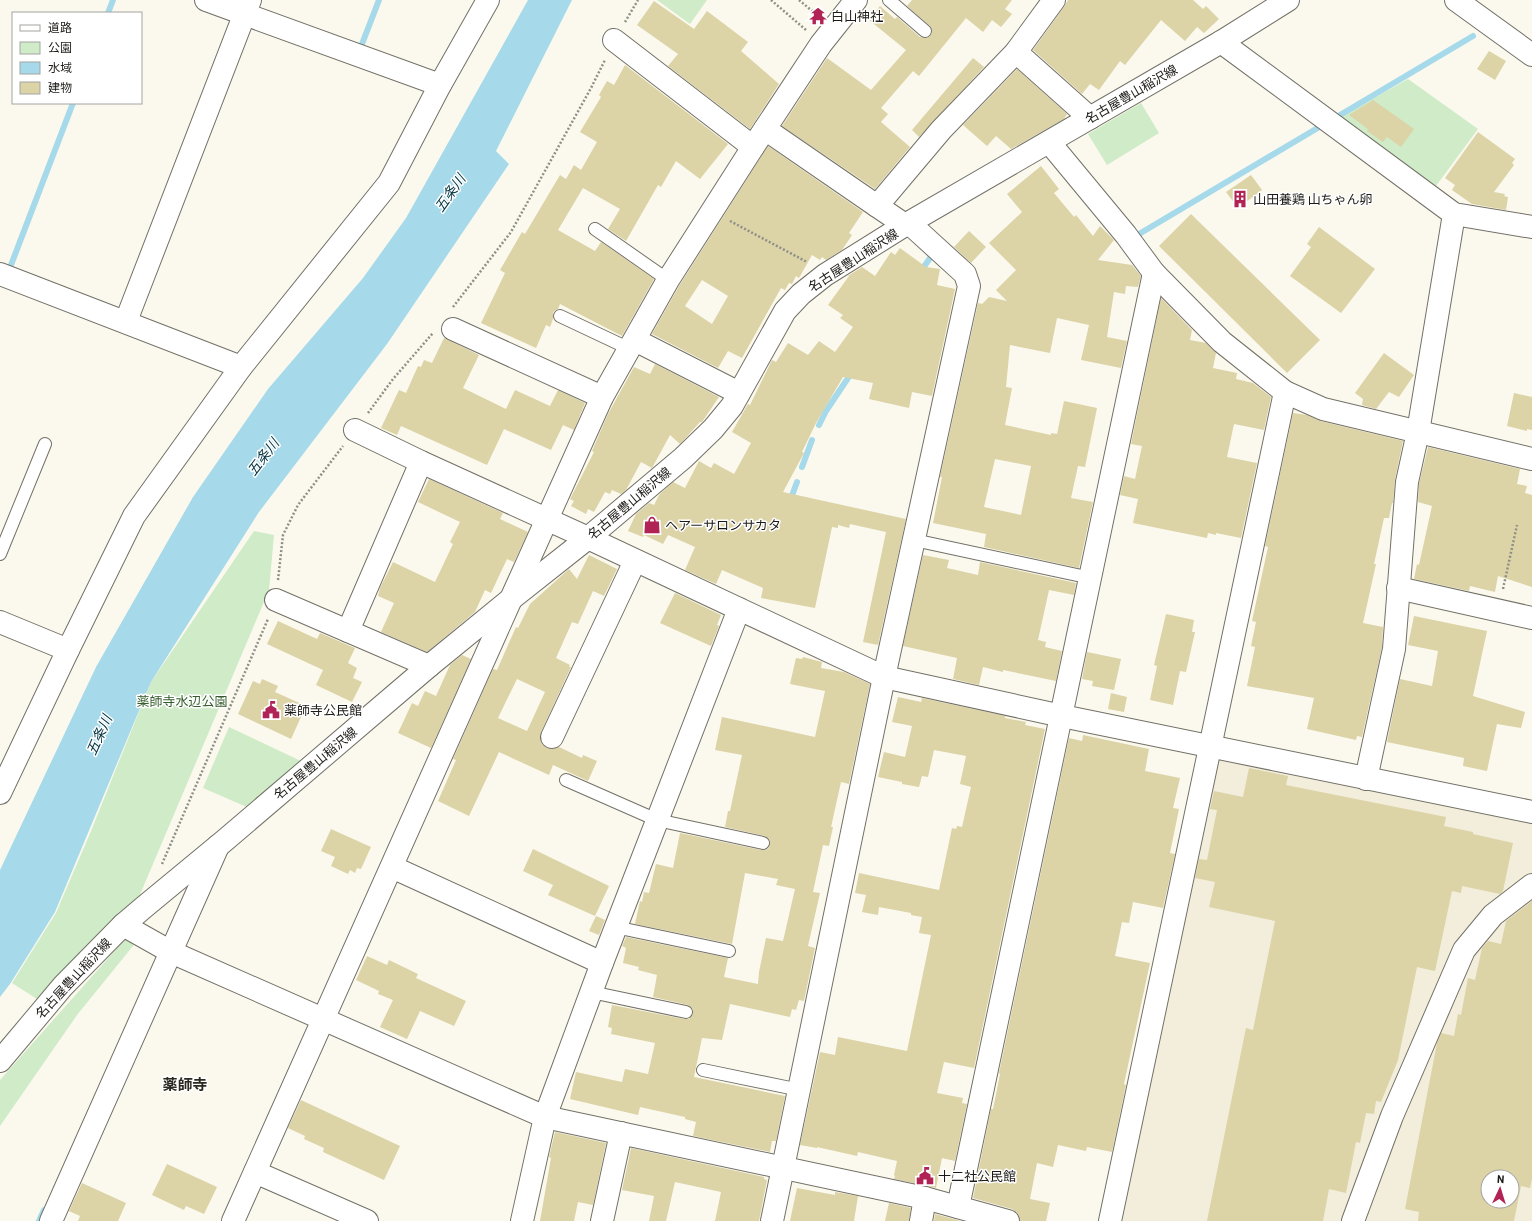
<svg xmlns="http://www.w3.org/2000/svg" width="1532" height="1221" viewBox="0 0 1532 1221" font-family="Barlow,'Noto Sans JP',sans-serif">
  <style>
    .built { fill: #f2eedb; fill-rule: evenodd }
    .green { fill: #cfebc8 }
    .water { fill: #a6daeb }
    .lines { fill: none; stroke-linecap: round; stroke-linejoin: round }
    .stream { stroke: #a6daeb; stroke-width: 6 }
    .building { fill: #dcd3a7; fill-rule: evenodd }
    .service-casing { stroke: #737167; stroke-width: 14 }
    .minor-casing { stroke: #737167; stroke-width: 24 }
    .secondary-casing { stroke: #737167; stroke-width: 24 }
    .path { stroke: #908f87; stroke-width: 2.5; stroke-dasharray: 2 2; stroke-linecap: butt }
    .service { stroke: #fff; stroke-width: 12 }
    .minor { stroke: #fff; stroke-width: 22 }
    .secondary { stroke: #fff; stroke-width: 22 }
    .labels { text-anchor: middle; stroke-width: 3; stroke-linejoin: round; paint-order: stroke }
    .poi-label { font-size: 13px; fill: #1c1b17; stroke: #fff; text-anchor: start }
    .street-label { font-size: 13px; fill: #1c1b17; stroke: #fff }
    .park-label { font-size: 13px; fill: #355c2c; stroke: #fff }
    .water-label { font-size: 14px; font-style: italic; fill: #063643; stroke: #fff }
    .quarter-label { font-size: 15px; font-weight: bold; fill: #2b2921; stroke: #fff }
  </style>
  <rect width="100%" height="100%" fill="#fbf9ed"/>
  <path class="built" d="M 1222,757 L 1532,822 L 1532,1221 L 1116,1221 L 1213,761 ZM 1488,1177 L 1512,1177 L 1512,1201 L 1488,1201 Z"/>
  <g class="green">
    <path d="M 657,0 L 707,0 L 690,24 Z"/>
    <path d="M 1408,79 L 1478,129 L 1433,190 L 1337,119 Z"/>
    <path d="M 1141,103 L 1159,133 L 1107,165 L 1088,134 Z"/>
    <path d="M 254,531 L 274,535 L 269,590 L 139,897 L 40,1001 L 12,983 L 56,913 L 91,831 L 151,682 Z"/>
    <path d="M 229,727 L 303,762 L 249,808 L 203,788 Z"/>
    <path d="M 127,937 L 137,941 L 77,1015 L 0,1126 L 0,1080 Z"/>
  </g>
  <path class="water" d="M 528,0 L 572,0 L 496,151 L 509,164 L 387,344 L 259,512 L 151,682 L 55,912 L 10,984 L 0,997 L 0,870 L 96,667 L 193,497 L 268,389 L 363,278 L 406,218 Z"/>
  <g class="lines">
    <g class="stream">
      <path d="M 108,13 L 113,0"/>
      <path d="M 362,44 L 379,0"/>
      <path d="M 1335,118 L 1473,36"/>
      <path d="M 1134,237 L 1321,126"/>
      <path d="M 11,265 L 73,103"/>
      <path d="M 921,271 L 930,258"/>
      <path d="M 819,425 L 826,411 L 852,372"/>
      <path d="M 802,467 L 812,440"/>
      <path d="M 790,501 L 797,482"/>
      <path d="M 39,1221 L 44,1210"/>
    </g>
  </g>
  <g class="building">
    <path d="M 912,0 L 1012,0 L 1005,9 L 1012,14 L 1001,27 L 992,20 L 983,32 L 966,18 L 919,76 L 913,71 L 881,108 L 888,114 L 881,122 L 910,147 L 875,189 L 782,126 L 827,58 L 871,90 L 906,50 L 869,20 L 880,6 L 895,19 L 897,17 L 920,37 L 927,38 L 930,36 L 932,32 L 930,26 L 907,6 Z"/>
    <path d="M 1068,0 L 1193,0 L 1203,9 L 1206,6 L 1219,19 L 1204,33 L 1197,27 L 1185,41 L 1161,20 L 1125,65 L 1120,61 L 1099,90 L 1090,84 L 1082,94 L 1033,50 L 1064,7 Z"/>
    <path d="M 654,1 L 694,29 L 707,11 L 748,42 L 741,51 L 779,84 L 750,129 L 668,66 L 678,54 L 637,25 Z"/>
    <path d="M 1489,51 L 1506,61 L 1495,80 L 1477,69 Z"/>
    <path d="M 973,58 L 984,67 L 919,137 L 912,130 Z"/>
    <path d="M 625,65 L 728,144 L 700,179 L 676,161 L 661,187 L 658,185 L 626,241 L 608,229 L 620,209 L 583,188 L 558,230 L 595,251 L 601,242 L 654,279 L 622,336 L 560,304 L 558,309 L 553,312 L 553,319 L 550,327 L 546,325 L 536,348 L 481,323 L 505,273 L 500,270 L 522,232 L 525,234 L 560,175 L 566,179 L 574,165 L 581,170 L 597,142 L 580,132 L 601,97 L 599,95 L 607,81 L 614,85 Z"/>
    <path d="M 1017,69 L 1067,114 L 1064,119 L 1011,149 L 996,136 L 987,146 L 963,125 Z"/>
    <path d="M 1373,100 L 1414,129 L 1401,147 L 1387,137 L 1383,142 L 1367,131 L 1368,129 L 1349,115 Z"/>
    <path d="M 1478,132 L 1515,159 L 1512,163 L 1514,165 L 1494,192 L 1505,194 L 1504,196 L 1508,197 L 1506,210 L 1472,204 L 1452,190 L 1455,185 L 1445,178 Z"/>
    <path d="M 768,146 L 863,212 L 849,233 L 852,235 L 842,250 L 826,260 L 822,257 L 820,260 L 812,255 L 799,278 L 796,276 L 792,284 L 789,283 L 785,290 L 781,288 L 742,358 L 728,351 L 718,368 L 652,334 L 679,286 ZM 702,280 L 728,296 L 712,324 L 685,306 Z"/>
    <path d="M 1041,166 L 1059,189 L 1054,193 L 1074,217 L 1076,215 L 1093,236 L 1100,226 L 1114,240 L 1098,260 L 1132,265 L 1141,276 L 1138,287 L 1126,286 L 1125,294 L 1114,292 L 1107,337 L 1127,341 L 1121,368 L 1081,360 L 1089,325 L 1057,318 L 1050,353 L 1010,345 L 1006,387 L 1012,388 L 1005,425 L 1051,435 L 1051,433 L 1057,434 L 1064,401 L 1097,408 L 1085,467 L 1078,466 L 1071,498 L 1093,502 L 1079,568 L 984,547 L 986,534 L 933,523 L 942,477 L 940,477 L 978,303 L 982,304 L 989,297 L 1007,301 L 996,290 L 1016,270 L 989,243 L 1022,212 L 1007,194 ZM 995,459 L 1031,466 L 1021,515 L 984,507 Z"/>
    <path d="M 1251,175 L 1262,190 L 1238,208 L 1226,192 Z"/>
    <path d="M 1191,214 L 1320,340 L 1287,373 L 1159,246 Z"/>
    <path d="M 1319,227 L 1375,269 L 1341,313 L 1290,276 L 1311,247 L 1307,244 Z"/>
    <path d="M 969,231 L 986,247 L 971,263 L 954,247 Z"/>
    <path d="M 900,248 L 926,267 L 940,269 L 937,285 L 955,289 L 932,396 L 912,392 L 909,408 L 869,399 L 873,383 L 843,377 L 816,423 L 802,452 L 804,453 L 783,492 L 906,519 L 878,645 L 863,642 L 886,532 L 850,524 L 849,528 L 838,525 L 838,528 L 832,527 L 815,608 L 761,598 L 763,588 L 722,570 L 716,584 L 685,570 L 695,547 L 668,535 L 663,544 L 644,535 L 643,537 L 628,531 L 636,514 L 649,503 L 654,505 L 659,495 L 673,482 L 685,488 L 699,461 L 711,468 L 714,463 L 734,474 L 751,443 L 732,432 L 748,404 L 750,405 L 772,360 L 776,362 L 788,343 L 808,355 L 819,341 L 835,352 L 853,327 L 840,318 L 843,315 L 828,305 L 849,276 L 848,276 L 862,267 L 875,276 L 891,252 L 895,255 Z"/>
    <path d="M 1161,298 L 1192,330 L 1190,340 L 1206,343 L 1216,353 L 1213,368 L 1237,373 L 1236,379 L 1253,383 L 1271,397 L 1264,430 L 1234,424 L 1227,457 L 1257,463 L 1241,538 L 1216,533 L 1216,535 L 1208,533 L 1207,538 L 1133,523 L 1138,499 L 1120,495 L 1124,476 L 1135,479 L 1142,446 L 1131,444 Z"/>
    <path d="M 444,338 L 479,355 L 463,388 L 506,409 L 515,390 L 550,406 L 558,390 L 585,403 L 574,430 L 563,425 L 551,450 L 504,429 L 487,465 L 401,426 L 397,435 L 381,428 L 399,390 L 406,393 L 418,366 L 421,367 L 424,360 L 432,363 Z"/>
    <path d="M 1384,353 L 1414,375 L 1399,397 L 1389,392 L 1376,409 L 1362,405 L 1363,399 L 1355,393 Z"/>
    <path d="M 655,364 L 719,397 L 702,422 L 700,422 L 680,444 L 670,435 L 652,468 L 641,462 L 626,490 L 621,494 L 612,490 L 610,494 L 605,492 L 594,512 L 588,509 L 586,514 L 571,506 L 574,501 L 570,499 L 594,452 L 592,451 L 608,414 L 634,367 L 650,374 Z"/>
    <path d="M 1514,393 L 1532,397 L 1532,430 L 1527,429 L 1527,431 L 1507,426 Z"/>
    <path d="M 1293,413 L 1307,415 L 1320,421 L 1403,441 L 1395,479 L 1393,503 L 1392,503 L 1389,518 L 1384,518 L 1374,564 L 1376,564 L 1363,623 L 1383,627 L 1382,647 L 1362,737 L 1357,736 L 1356,740 L 1307,729 L 1314,698 L 1247,686 L 1255,647 L 1251,646 L 1256,622 L 1252,621 L 1268,547 L 1265,546 Z"/>
    <path d="M 1428,447 L 1520,469 L 1517,484 L 1527,486 L 1525,493 L 1532,495 L 1532,587 L 1498,576 L 1495,592 L 1470,586 L 1469,591 L 1414,579 L 1417,564 L 1419,565 L 1432,506 L 1418,502 L 1419,484 Z"/>
    <path d="M 429,479 L 503,513 L 500,519 L 528,532 L 514,562 L 507,559 L 491,593 L 485,590 L 475,612 L 427,652 L 381,632 L 394,603 L 378,596 L 380,588 L 393,562 L 435,582 L 453,544 L 450,542 L 460,522 L 418,502 Z"/>
    <path d="M 589,555 L 617,569 L 604,596 L 593,591 L 578,624 L 572,622 L 556,658 L 570,665 L 569,667 L 571,667 L 541,732 L 540,738 L 542,744 L 547,748 L 553,749 L 559,747 L 582,758 L 583,755 L 597,761 L 588,781 L 553,765 L 549,775 L 499,752 L 469,816 L 438,801 L 456,760 L 453,759 L 493,669 L 497,670 L 516,627 L 518,628 L 530,604 L 569,569 L 577,579 ZM 517,679 L 545,692 L 527,731 L 498,718 Z"/>
    <path d="M 923,555 L 949,560 L 947,568 L 978,575 L 980,562 L 1076,583 L 1074,595 L 1049,590 L 1038,640 L 1046,642 L 1045,647 L 1062,651 L 1056,681 L 1003,670 L 1003,672 L 983,667 L 979,685 L 953,679 L 957,658 L 903,646 Z"/>
    <path d="M 675,593 L 721,615 L 717,625 L 719,626 L 711,646 L 660,623 Z"/>
    <path d="M 1166,614 L 1194,620 L 1192,632 L 1195,632 L 1186,672 L 1180,671 L 1173,705 L 1150,700 L 1157,666 L 1154,665 Z"/>
    <path d="M 1414,616 L 1487,631 L 1473,696 L 1525,712 L 1521,728 L 1497,724 L 1487,771 L 1463,766 L 1464,758 L 1387,742 L 1400,679 L 1432,686 L 1438,651 L 1408,645 Z"/>
    <path d="M 278,621 L 317,639 L 320,633 L 355,648 L 348,663 L 357,668 L 353,678 L 362,682 L 352,702 L 316,685 L 323,670 L 267,644 Z"/>
    <path d="M 1087,652 L 1121,659 L 1114,690 L 1092,686 L 1093,681 L 1082,679 Z"/>
    <path d="M 462,655 L 471,659 L 431,748 L 398,733 L 412,703 L 418,706 L 425,691 L 436,696 L 450,665 Z"/>
    <path d="M 803,657 L 822,662 L 821,668 L 844,672 L 870,684 L 849,784 L 841,782 L 831,827 L 833,827 L 829,846 L 823,845 L 813,892 L 820,893 L 808,946 L 815,948 L 804,1001 L 799,1000 L 796,1010 L 792,1009 L 790,1017 L 730,1004 L 722,1040 L 702,1038 L 694,1077 L 785,1096 L 776,1141 L 772,1141 L 770,1152 L 693,1136 L 696,1122 L 685,1119 L 685,1117 L 640,1107 L 638,1115 L 570,1099 L 576,1072 L 622,1082 L 625,1069 L 648,1074 L 655,1043 L 611,1034 L 612,1028 L 608,1027 L 612,1005 L 684,1019 L 689,1019 L 693,1014 L 693,1009 L 688,1005 L 653,997 L 657,975 L 638,970 L 639,967 L 623,963 L 626,948 L 622,946 L 626,937 L 728,958 L 724,977 L 758,984 L 759,972 L 766,938 L 783,941 L 795,889 L 776,885 L 778,879 L 745,873 L 732,944 L 635,924 L 640,901 L 642,902 L 644,892 L 649,893 L 656,864 L 673,868 L 680,833 L 761,850 L 766,850 L 769,848 L 770,840 L 765,836 L 725,827 L 728,811 L 730,811 L 742,755 L 715,750 L 722,717 L 815,737 L 825,691 L 790,684 L 796,658 L 802,659 Z"/>
    <path d="M 262,679 L 278,686 L 275,692 L 306,706 L 291,739 L 238,714 L 253,681 L 260,684 Z"/>
    <path d="M 1111,693 L 1127,697 L 1124,712 L 1108,709 Z"/>
    <path d="M 898,697 L 921,702 L 922,698 L 1005,716 L 1005,718 L 1026,722 L 1025,725 L 1045,729 L 974,1068 L 944,1062 L 937,1093 L 963,1098 L 962,1103 L 967,1104 L 955,1161 L 942,1158 L 936,1188 L 894,1179 L 895,1176 L 894,1175 L 897,1161 L 858,1152 L 857,1156 L 817,1147 L 817,1148 L 800,1145 L 820,1052 L 835,1055 L 838,1037 L 907,1051 L 931,935 L 919,933 L 922,917 L 911,915 L 911,913 L 879,907 L 878,915 L 862,912 L 866,895 L 855,893 L 859,873 L 939,890 L 952,828 L 956,829 L 957,826 L 962,827 L 971,787 L 960,784 L 966,756 L 934,750 L 928,777 L 922,776 L 919,787 L 902,784 L 902,782 L 878,777 L 884,752 L 905,757 L 912,726 L 892,722 Z"/>
    <path d="M 1083,735 L 1149,749 L 1145,771 L 1180,778 L 1173,808 L 1179,809 L 1170,853 L 1175,854 L 1163,908 L 1133,902 L 1129,923 L 1122,922 L 1115,956 L 1150,963 L 1124,1084 L 1126,1085 L 1112,1152 L 1087,1147 L 1086,1151 L 1058,1145 L 1053,1167 L 1037,1163 L 1030,1199 L 1050,1203 L 1046,1221 L 1020,1221 L 1017,1213 L 1012,1209 L 973,1198 L 991,1109 L 993,1109 L 1000,1074 L 999,1073 L 1069,738 L 1082,741 Z"/>
    <path d="M 1249,768 L 1288,776 L 1286,785 L 1446,817 L 1444,826 L 1473,832 L 1473,834 L 1513,843 L 1503,891 L 1500,894 L 1462,886 L 1461,893 L 1452,891 L 1435,971 L 1417,967 L 1398,1060 L 1381,1102 L 1376,1101 L 1374,1114 L 1366,1113 L 1360,1143 L 1356,1142 L 1346,1193 L 1329,1189 L 1323,1221 L 1207,1221 L 1246,1028 L 1253,1030 L 1275,921 L 1209,907 L 1215,882 L 1195,878 L 1199,859 L 1207,860 L 1217,810 L 1210,809 L 1214,791 L 1243,797 Z"/>
    <path d="M 331,829 L 371,847 L 361,869 L 357,868 L 355,873 L 350,870 L 348,874 L 331,866 L 335,857 L 321,851 Z"/>
    <path d="M 533,849 L 609,886 L 595,916 L 548,895 L 553,885 L 523,871 Z"/>
    <path d="M 1532,901 L 1532,1179 L 1530,1188 L 1521,1186 L 1514,1221 L 1418,1221 L 1419,1212 L 1405,1209 L 1437,1043 L 1441,1033 L 1454,1036 L 1458,1014 L 1461,1015 L 1468,978 L 1475,980 L 1482,948 L 1488,941 L 1501,944 L 1506,921 ZM 1488,1177 L 1512,1177 L 1512,1201 L 1488,1201 Z"/>
    <path d="M 596,916 L 605,920 L 599,935 L 589,931 Z"/>
    <path d="M 367,956 L 387,965 L 389,960 L 418,974 L 416,978 L 466,1001 L 454,1026 L 420,1011 L 407,1039 L 380,1027 L 393,1000 L 378,994 L 379,991 L 356,980 Z"/>
    <path d="M 301,1100 L 400,1146 L 384,1180 L 323,1152 L 324,1148 L 304,1139 L 305,1136 L 288,1128 Z"/>
    <path d="M 555,1132 L 606,1143 L 593,1205 L 578,1202 L 574,1221 L 540,1221 L 551,1158 L 549,1157 Z"/>
    <path d="M 631,1148 L 764,1177 L 764,1179 L 767,1180 L 759,1221 L 715,1221 L 721,1192 L 675,1182 L 666,1221 L 649,1221 L 654,1196 L 622,1190 Z"/>
    <path d="M 167,1164 L 217,1187 L 204,1214 L 186,1206 L 184,1210 L 152,1195 Z"/>
    <path d="M 82,1183 L 126,1203 L 118,1221 L 78,1221 L 80,1216 L 69,1211 Z"/>
    <path d="M 797,1188 L 835,1195 L 835,1192 L 858,1196 L 854,1221 L 790,1221 Z"/>
    <path d="M 889,1203 L 911,1208 L 909,1221 L 885,1221 Z"/>
    <path d="M 935,1214 L 961,1221 L 934,1221 Z"/>
  </g>
  <g class="lines">
    <g class="service-casing">
      <g id="service">
        <path d="M 889,0 L 925,31"/>
        <path d="M 595,229 L 668,280"/>
        <path d="M 560,316 L 630,349"/>
        <path d="M 914,540 L 1091,578"/>
        <path d="M 0,554 L 45,444"/>
        <path d="M 566,780 L 657,820 L 763,843"/>
        <path d="M 615,927 L 729,951"/>
        <path d="M 591,992 L 686,1012"/>
        <path d="M 703,1070 L 800,1090"/>
      </g>
    </g>
    <g class="minor-casing">
      <g id="minor">
        <path d="M 206,0 L 440,85"/>
        <path d="M 1456,0 L 1532,55"/>
        <path d="M 614,40 L 753,147"/>
        <path d="M 1221,42 L 1454,214 L 1532,227"/>
        <path d="M 1016,52 L 1090,118"/>
        <path d="M 765,129 L 877,206"/>
        <path d="M 1049,142 L 1126,235 L 1154,273 L 1222,342 L 1285,392 L 1323,409 L 1532,459"/>
        <path d="M 905,225 L 877,206 L 941,130 L 1016,52 L 1054,0"/>
        <path d="M 0,274 L 241,367"/>
        <path d="M 126,321 L 250,0"/>
        <path d="M 453,329 L 602,397"/>
        <path d="M 635,340 L 739,393"/>
        <path d="M 355,430 L 421,462 L 588,538 L 884,677 L 1062,716 L 1532,812"/>
        <path d="M 1398,588 L 1532,618"/>
        <path d="M 276,600 L 429,666"/>
        <path d="M 0,622 L 68,650"/>
        <path d="M 348,631 L 421,462"/>
        <path d="M 552,737 L 635,561"/>
        <path d="M 1366,779 L 1394,649 L 1407,482 L 1418,432 L 1454,214"/>
        <path d="M 0,793 L 68,650 L 134,516 L 241,367 L 389,183 L 440,85 L 488,0"/>
        <path d="M 392,867 L 602,963"/>
        <path d="M 123,925 L 171,952 L 545,1117 L 925,1198 L 1008,1221"/>
        <path d="M 255,1172 L 367,1221"/>
        <path d="M 958,1207 L 1154,273"/>
        <path d="M 51,1221 L 218,846"/>
        <path d="M 233,1221 L 511,599 L 602,397 L 668,280 L 753,147 L 821,44 L 856,0"/>
        <path d="M 522,1221 L 545,1117 L 602,963 L 739,609"/>
        <path d="M 602,1221 L 621,1133"/>
        <path d="M 772,1221 L 884,677 L 969,286 L 965,274 L 909,223"/>
        <path d="M 921,1221 L 925,1198"/>
        <path d="M 1110,1221 L 1285,392"/>
        <path d="M 1353,1221 L 1392,1116 L 1464,950 L 1493,915 L 1532,885"/>
      </g>
    </g>
    <g class="secondary-casing">
      <path id="secondary" d="M 0,1061 L 63,986 L 123,925 L 143,908 L 224,841 L 429,666 L 511,599 L 588,538 L 683,458 L 713,429 L 732,406 L 785,311 L 801,294 L 825,275 L 905,225 L 1221,42 L 1288,0"/>
    </g>
    <g class="path">
      <path d="M 771,0 L 806,30"/>
      <path d="M 799,0 L 817,15"/>
      <path d="M 625,22 L 638,0"/>
      <path d="M 730,221 L 807,262"/>
      <path d="M 453,307 L 511,232 L 591,88 L 605,60"/>
      <path d="M 368,413 L 393,379 L 433,333"/>
      <path d="M 278,580 L 283,535 L 298,505 L 343,446"/>
      <path d="M 1503,589 L 1517,525"/>
      <path d="M 162,864 L 268,619"/>
    </g>
    <use href="#service" class="service"/>
    <use href="#minor" class="minor"/>
    <use href="#secondary" class="secondary"/>
  </g>
  <defs>
    <g id="temple-bare" transform="scale(1.38)"><path d="M0-6L5-2H3V0L6.5 2.5H4V6H1.5V3h-3V6H-4V2.5H-6.5L-3 0V-2H-5Z" fill="#b12255" stroke="#fff" stroke-width="2.5" paint-order="stroke"/></g>
    <g id="building-bare" transform="scale(1.38)"><path d="M-4-6H4V6H1V3H-1V6H-4ZM-2.5-4.3h1.7v1.8h-1.7ZM.8-4.3h1.7v1.8H.8ZM-2.5-1h1.7V.8h-1.7ZM.8-1h1.7V.8H.8Z" fill="#b12255" stroke="#fff" stroke-width="2.5" paint-order="stroke"/></g>
    <g id="shop-bare" transform="scale(1.38)"><path d="M-5-2.5h2.3a2.7 3.5 0 0 1 5.4 0H5L5.5 6h-11ZM-1.5-2.5h3a1.5 2.3 0 0 0-3 0Z" fill="#b12255" stroke="#fff" stroke-width="2.5" paint-order="stroke"/></g>
    <g id="civic-bare" transform="scale(1.38)"><path d="M-.6-6.5H3V-4.5H.6V-3L4-1V1h2V6H-6V1h2V-1L-.6-3ZM-1.2 2.5V6h2.4V2.5Z" fill="#b12255" stroke="#fff" stroke-width="2.5" paint-order="stroke"/></g>
  </defs>
  <g fill-rule="evenodd">
    <use href="#temple-bare" x="818" y="16"/>
    <use href="#building-bare" x="1240" y="199"/>
    <use href="#shop-bare" x="652" y="525"/>
    <use href="#civic-bare" x="271" y="710"/>
    <use href="#civic-bare" x="925" y="1176"/>
  </g>
  <g class="labels">
    <g class="poi-label">
      <text x="831" y="21">白山神社</text>
      <text x="1253" y="204">山田養鶏 山ちゃん卵</text>
      <text x="665" y="530">ヘアーサロンサカタ</text>
      <text x="284" y="715">薬師寺公民館</text>
      <text x="938" y="1181">十二社公民館</text>
    </g>
    <g class="street-label">
      <text transform="translate(1131 94) rotate(-30)" y="5">名古屋豊山稲沢線</text>
      <text transform="translate(853 260) rotate(-33)" y="5">名古屋豊山稲沢線</text>
      <text transform="translate(629 503) rotate(-40)" y="5">名古屋豊山稲沢線</text>
      <text transform="translate(315 763) rotate(-40)" y="5">名古屋豊山稲沢線</text>
      <text transform="translate(73 978) rotate(-47)" y="5">名古屋豊山稲沢線</text>
    </g>
    <g class="park-label">
      <text x="182" y="706">薬師寺水辺公園</text>
    </g>
    <g class="water-label">
      <text transform="translate(450 193) rotate(-55)" y="5">五条川</text>
      <text transform="translate(263 457) rotate(-53)" y="5">五条川</text>
      <text transform="translate(99 735) rotate(-66)" y="5">五条川</text>
    </g>
    <g class="quarter-label">
      <text x="185" y="1090">薬師寺</text>
    </g>
  </g>
  <rect x="12" y="12" width="130" height="92" fill="#ffffff" stroke="#a4a4a2"/>
  <rect x="20" y="25" width="20" height="6" fill="#ffffff" stroke="#a4a4a2"/>
  <text x="48" y="32" font-size="12" fill="#1c1b17">道路</text>
  <rect x="20" y="42" width="20" height="12" fill="#cfebc8" stroke="#a4a4a2"/>
  <text x="48" y="52" font-size="12" fill="#1c1b17">公園</text>
  <rect x="20" y="62" width="20" height="12" fill="#a6daeb" stroke="#a4a4a2"/>
  <text x="48" y="72" font-size="12" fill="#1c1b17">水域</text>
  <rect x="20" y="82" width="20" height="12" fill="#dcd3a7" stroke="#a4a4a2"/>
  <text x="48" y="92" font-size="12" fill="#1c1b17">建物</text>
  <g transform="translate(1500 1189) rotate(4)"><circle r="19" fill="#ffffff" stroke="#a4a4a2"/>
  <path d="M0-3L7 15L0 10L-7 15Z" fill="#b12255"/>
  <text y="-6" font-size="11" font-weight="bold" text-anchor="middle" fill="#1c1b17">N</text>
  </g>
</svg>
